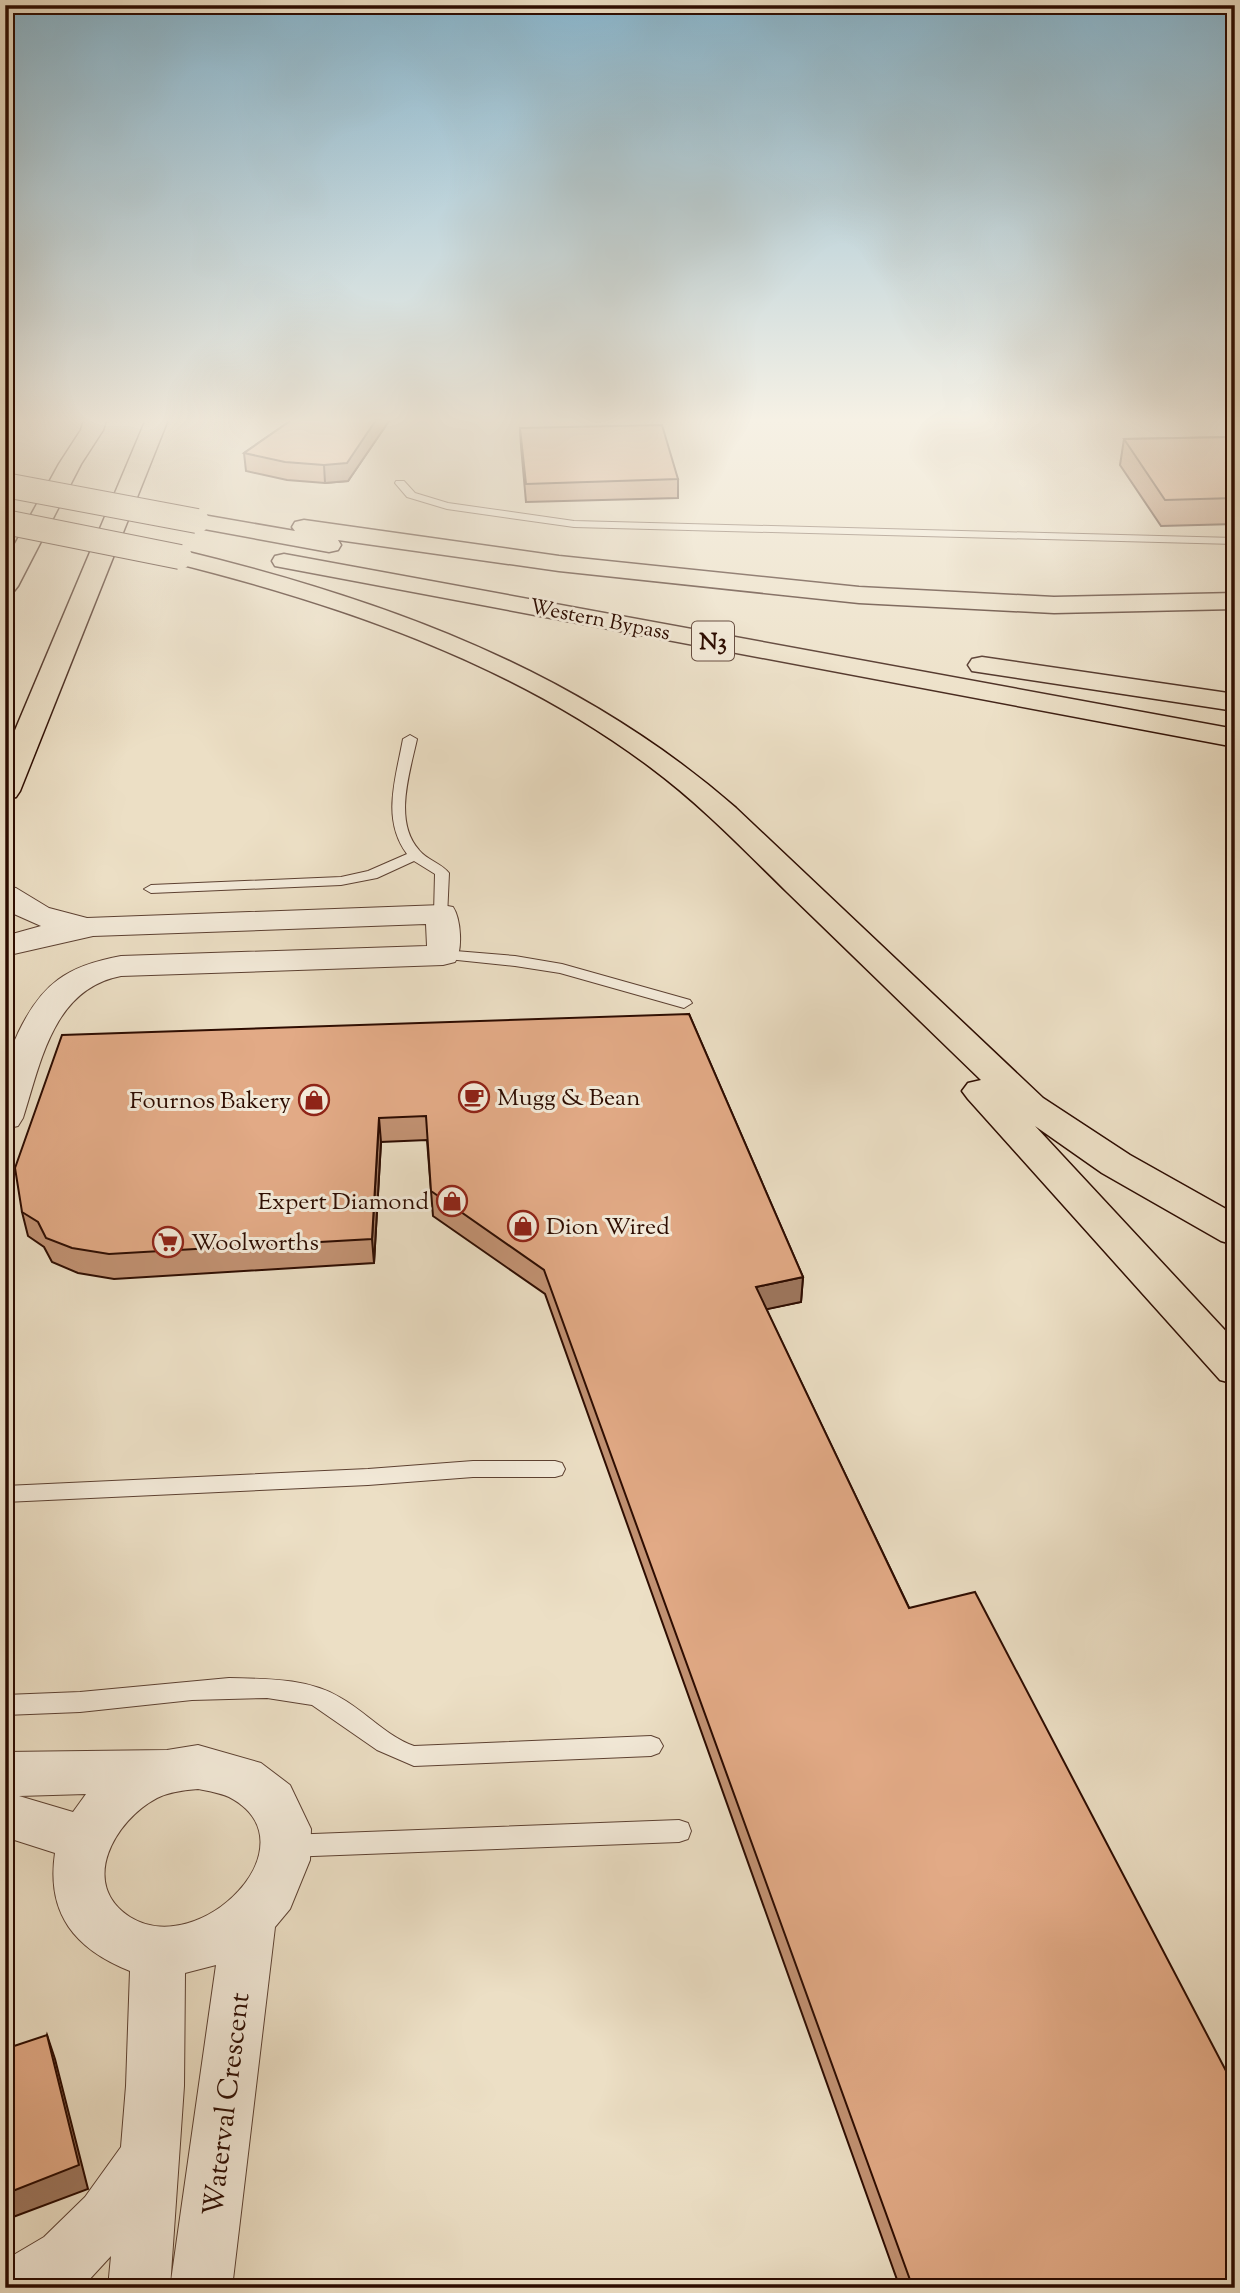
<svg xmlns="http://www.w3.org/2000/svg" width="1240" height="2293" viewBox="0 0 1240 2293" font-family="'Sorts Mill Goudy',serif">
  <style>
    .lines { fill: none; stroke-linecap: round; stroke-linejoin: round }
    .service-casing { stroke: #5d4132; stroke-width: 2 }
    .minor-casing { stroke: #5d4132; stroke-width: 2 }
    .primary-casing { stroke: #2d0c01; stroke-width: 3 }
    .motorway-casing { stroke: #2d0c01; stroke-width: 3 }
    .service { fill: #f3ead9; fill-rule: evenodd }
    .minor { fill: #f3ead9; fill-rule: evenodd }
    .primary { fill: #ecdfc5; fill-rule: evenodd }
    .motorway { fill: #ecdfc5; fill-rule: evenodd }
    .motorway-bridge-casing { stroke: #2d0c01; stroke-width: 26; stroke-linecap: butt }
    .motorway-bridge { stroke: #ecdfc5; stroke-width: 24 }
    .wall { fill: #c29273; stroke: #2d0c01; stroke-width: 2 }
    .shaded-wall { fill: #9e775e; stroke: #2d0c01; stroke-width: 2 }
    .building { fill: #e2aa86; stroke: #2d0c01; stroke-width: 2 }
    .labels { text-anchor: middle; stroke-width: 6; stroke-linejoin: round; paint-order: stroke }
    .far-street-label { font-size: 21px; fill: #2d0c01; stroke: #f3ead9 }
    .shield { fill: #f3ead9; stroke: #684f42; stroke-width: 2 }
    .shield-label { font-size: 23px; font-weight: bold; fill: #2d0c01 }
    .poi-label { font-size: 24px; fill: #2d0c01; stroke: #f3ead9; text-anchor: start }
    .near-street-label { font-size: 28px; fill: #2d0c01; stroke: #f3ead9 }
  </style>
  <rect width="100%" height="100%" fill="#ecdfc5"/>
  <filter id="stains"><feTurbulence type="fractalNoise" baseFrequency=".00286" numOctaves="4"/><feColorMatrix values="0 0 0 0 .2 0 0 0 0 .09 0 0 0 0 .02 0 0 0 .5 -.17"/></filter>
  <radialGradient id="worn" r=".72"><stop offset=".6" stop-color="#630" stop-opacity="0"/><stop offset="1" stop-color="#630" stop-opacity=".3"/></radialGradient>
  <g class="lines">
    <g class="service-casing">
      <g id="service">
        <path d="M 396,481 L 404,481 L 415,493 L 448,503 L 574,521 L 1235,538 L 1235,544 L 574,527 L 447,509 L 407,497 L 395,483 Z"/>
        <path d="M 410,735 L 417,739 C 410,772 393,821 419,850 C 427,860 441,863 449,873 L 447,917 L 442,919 L 434,914 L 435,874 L 414,861 L 377,878 L 341,885 L 151,893 L 144,889 L 151,885 L 341,877 L 368,871 L 407,854 C 381,819 396,778 403,739 Z"/>
        <path d="M 443,950 L 515,956 L 562,964 L 690,1000 L 692,1003 L 684,1008 L 560,973 L 515,966 L 438,958 L 435,955 Z"/>
        <path d="M 473,1461 L 555,1461 L 562,1463 L 565,1469 L 562,1475 L 555,1477 L 473,1477 L 368,1485 L 5,1502 L 5,1486 L 368,1469 Z"/>
        <path d="M 229,1678 C 267,1679 308,1678 341,1698 C 366,1712 386,1736 414,1746 L 651,1736 L 659,1739 L 663,1746 L 659,1753 L 651,1756 L 414,1766 L 377,1750 L 312,1705 L 267,1698 L 192,1700 L 80,1712 L 5,1715 L 5,1695 L 80,1692 Z"/>
        <path d="M 679,1820 L 688,1823 L 691,1831 L 688,1839 L 679,1842 L 287,1857 L 278,1854 L 275,1846 L 278,1838 L 287,1835 Z"/>
      </g>
    </g>
    <g class="minor-casing">
      <g id="minor">
        <path d="M 5,886 L 16,888 L 49,908 L 87,918 L 442,905 L 453,907 C 461,919 463,950 455,962 L 443,965 L 121,976 C 53,989 41,1062 23,1118 L 18,1126 L 5,1129 C 5,1109 1,1084 5,1064 C 7,1054 14,1043 18,1033 C 42,983 67,966 121,956 L 427,946 L 426,924 L 93,936 L 5,956 L 5,936 L 41,926 L 5,910 Z"/>
        <path d="M 198,1745 L 261,1763 L 290,1785 L 311,1829 L 310,1860 L 290,1909 L 275,1927 L 232,2288 L 170,2288 L 216,1965 L 185,1973 L 184,2086 L 170,2288 L 108,2288 L 111,2256 L 88,2281 L 76,2288 L 5,2288 L 5,2260 L 44,2237 L 85,2197 L 121,2147 L 126,2086 L 130,1971 C 75,1949 46,1914 55,1853 L 5,1837 L 5,1752 L 167,1750 ZM 198,1789 C 208,1791 220,1793 229,1797 C 317,1843 200,1961 130,1917 C 78,1884 115,1820 157,1798 C 169,1792 184,1790 198,1789 ZM 86,1794 L 73,1812 L 19,1796 Z"/>
      </g>
    </g>
    <g class="primary-casing">
      <g id="primary">
        <path d="M 85,417 L 107,417 L 103,430 L 81,464 L 18,586 L 14,591 L 5,594 L 5,562 L 59,464 L 81,430 Z"/>
        <path d="M 147,417 L 169,417 L 20,791 L 16,797 L 5,800 L 5,754 Z"/>
      </g>
    </g>
    <g class="motorway-casing">
      <g id="motorway">
        <path d="M 197,514 L 295,531 L 292,527 L 295,522 L 304,520 L 559,556 L 859,587 L 1054,597 L 1235,593 L 1235,609 L 1054,613 L 859,603 L 559,571 L 338,540 L 341,545 L 338,550 L 329,552 L 188,526 L 185,521 L 188,516 Z"/>
        <path d="M 180,550 C 383,599 577,669 736,808 L 1043,1098 L 1130,1155 L 1235,1214 L 1235,1245 L 1221,1241 L 1102,1173 L 1035,1126 L 1235,1341 L 1235,1384 L 1220,1380 L 968,1099 L 962,1091 L 968,1083 L 981,1080 C 916,1017 852,955 787,892 C 743,849 700,804 650,767 C 510,662 339,604 171,562 L 168,557 L 171,552 Z"/>
        <path d="M 284,554 L 1235,729 L 1235,747 L 275,566 L 272,561 L 275,556 Z"/>
        <path d="M 982,657 L 1235,694 L 1235,711 L 972,671 L 968,665 L 972,659 Z"/>
      </g>
    </g>
    <use href="#service" class="service"/>
    <use href="#minor" class="minor"/>
    <use href="#primary" class="primary"/>
    <use href="#motorway" class="motorway"/>
    <g class="motorway-bridge-casing">
      <g id="motorway-bridge">
        <path d="M 5,485 L 197,521"/>
        <path d="M 5,522 L 180,557"/>
      </g>
    </g>
    <use href="#motorway-bridge" class="motorway-bridge"/>
  </g>
  <g class="wall">
    <path d="M 296,417 L 389,417 L 389,421 L 348,481 L 325,483 L 287,480 L 246,471 L 244,453 Z"/>
    <path d="M 520,428 L 678,479 L 678,498 L 526,502 L 521,446 Z"/>
    <path d="M 1235,437 L 1235,524 L 1161,526 L 1120,465 L 1124,439 Z"/>
    <path d="M 689,1014 L 803,1277 L 801,1302 L 766,1309 L 1235,2288 L 900,2288 L 545,1294 L 433,1216 L 427,1140 L 381,1142 L 374,1263 L 114,1279 L 78,1273 L 52,1262 L 44,1247 L 28,1236 L 22,1212 Z"/>
  </g>
  <g class="shaded-wall">
    <path d="M 378,417 L 389,417 L 389,421 L 348,481 L 325,483 L 324,465 Z"/>
    <path d="M 379,1118 L 381,1142 L 374,1263 L 372,1239 Z"/>
    <path d="M 803,1277 L 801,1302 L 754,1312 L 756,1287 Z"/>
    <path d="M 47,2035 L 55,2059 L 88,2189 L 5,2220 L 5,2194 Z"/>
  </g>
  <g class="building">
    <path d="M 296,417 L 378,417 L 347,463 L 324,465 L 285,462 L 244,453 Z"/>
    <path d="M 662,425 L 678,479 L 526,484 L 520,428 Z"/>
    <path d="M 1235,437 L 1235,498 L 1165,500 L 1124,439 Z"/>
    <path d="M 689,1014 L 803,1277 L 756,1287 L 909,1608 L 975,1592 L 1235,2088 L 1235,2288 L 913,2288 L 544,1270 L 431,1191 L 426,1116 L 379,1118 L 372,1239 L 109,1254 L 72,1248 L 46,1238 L 38,1222 L 22,1212 L 15,1168 L 62,1035 Z"/>
    <path d="M 47,2035 L 79,2165 L 5,2194 L 5,2049 Z"/>
  </g>
  <linearGradient id="sky" x2="0" y2="1"><stop stop-color="#89b8d1"/><stop offset="0.57" stop-color="#f6f1e5"/><stop offset="1" stop-color="#f6f1e5" stop-opacity="0"/></linearGradient>
  <rect width="1240" height="738" fill="url(#sky)"/>
  <defs>
    <g id="cafe-ring" transform="scale(1.575)"><circle r="9.5" fill="#f3ead9" stroke="#8f2418" stroke-width="1.5"/><path d="M-5.5-4.5H6V0H3Q3 3.5 0 3.5H-2.5Q-5.5 3.5-5.5 0ZM3-3.2v2h1.7v-2ZM-6 4.5H4V6H-6Z" fill="#8f2418"/></g>
    <g id="shop-ring" transform="scale(1.575)"><circle r="9.5" fill="#f3ead9" stroke="#8f2418" stroke-width="1.5"/><path d="M-5-2.5h2.3a2.7 3.5 0 0 1 5.4 0H5L5.5 6h-11ZM-1.5-2.5h3a1.5 2.3 0 0 0-3 0Z" fill="#8f2418"/></g>
    <g id="supermarket-ring" transform="scale(1.575)"><circle r="9.5" fill="#f3ead9" stroke="#8f2418" stroke-width="1.5"/><path d="M-6-5.5h2.5l.6 2H6L4.5 2H-2.5L-4.4-4H-6ZM-1.5 3.2a1.3 1.3 0 1 0 .1 0ZM3 3.2a1.3 1.3 0 1 0 .1 0Z" fill="#8f2418"/></g>
  </defs>
  <g fill-rule="evenodd">
    <use href="#cafe-ring" x="474" y="1097"/>
    <use href="#shop-ring" x="314" y="1100"/>
    <use href="#shop-ring" x="452" y="1201"/>
    <use href="#shop-ring" x="523" y="1226"/>
    <use href="#supermarket-ring" x="168" y="1242"/>
  </g>
  <g class="labels">
    <g class="far-street-label">
      <text transform="translate(600 619) rotate(11)" y="7">Western Bypass</text>
    </g>
    <rect class="shield" x="692" y="621.5" width="42" height="39" rx="5"/>
    <g class="shield-label">
      <text x="713" y="649">N3</text>
    </g>
    <g class="poi-label">
      <text x="497" y="1105">Mugg &amp; Bean</text>
      <text x="291" y="1108" text-anchor="end">Fournos Bakery</text>
      <text x="429" y="1209" text-anchor="end">Expert Diamond</text>
      <text x="546" y="1234">Dion Wired</text>
      <text x="191" y="1250">Woolworths</text>
    </g>
    <g class="near-street-label">
      <text transform="translate(225 2104) rotate(-83)" y="10">Waterval Crescent</text>
    </g>
  </g>
  <rect width="1240" height="2293" fill="none" stroke="#ecdfc5" stroke-width="28"/>
  <rect x="7" y="7" width="1226" height="2279" fill="none" stroke="#2d0c01" stroke-width="3.5"/>
  <rect x="14" y="14" width="1212" height="2265" fill="none" stroke="#2d0c01" stroke-width="2"/>
  <rect width="100%" height="100%" filter="url(#stains)"/>
  <rect width="100%" height="100%" fill="url(#worn)"/>
</svg>
